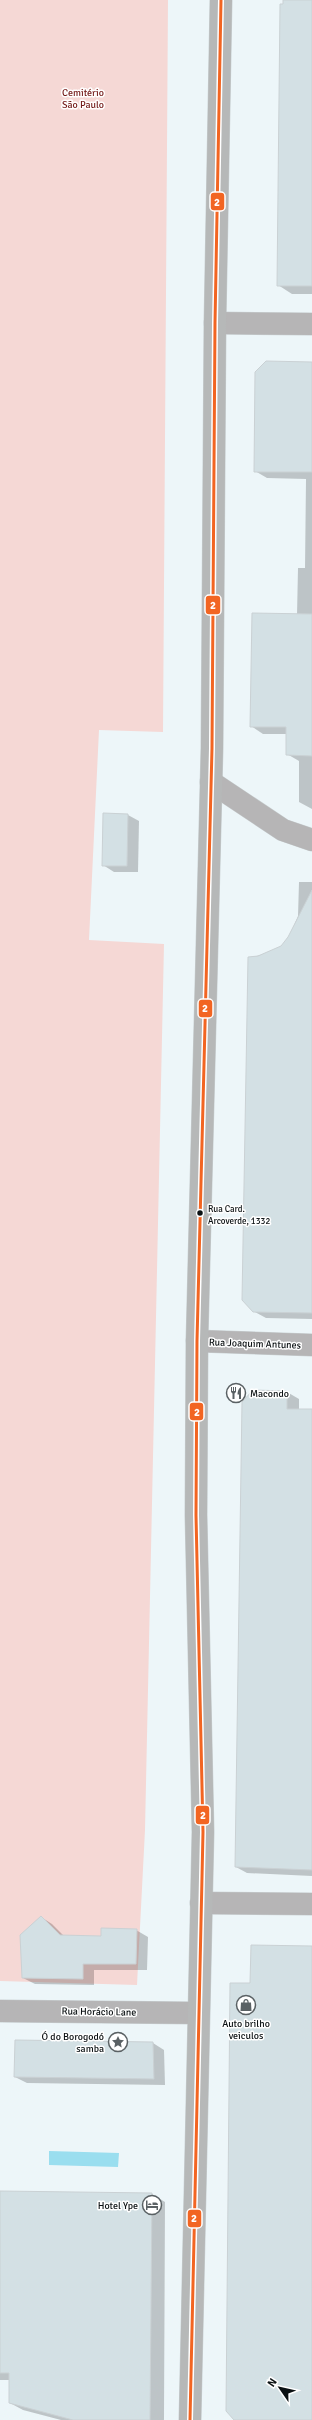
<svg xmlns="http://www.w3.org/2000/svg" width="312" height="2420" viewBox="0 0 312 2420" font-family="Signika,sans-serif">
  <style>
    .green { fill: #f5d8d5 }
    .water { fill: #9adeef }
    .shadow { fill: #0003 }
    .building { fill: #d3e0e4; stroke: #cad1d4 }
    .lines { fill: none; stroke-linecap: round; stroke-linejoin: round }
    .minor-casing { stroke: #cad1d3; stroke-width: 23 }
    .major-casing { stroke: #cad1d3; stroke-width: 23 }
    .minor { stroke: #b6b5b6; stroke-width: 22 }
    .major { stroke: #b6b8b8; stroke-width: 22 }
    .bus-1-casing { stroke: #fff; stroke-width: 6 }
    .bus-1 { stroke: #f26522; stroke-width: 3 }
    .bus-dot { fill: #0b1113; stroke: #fff; stroke-width: 1.5 }
    .labels { text-anchor: middle; stroke-width: 3; stroke-linejoin: round; paint-order: stroke }
    .bus-label { font-size: 9px; fill: #0b1113; stroke: #fff; text-anchor: start }
    .park-label { font-size: 10px; fill: #731a18; stroke: #fff }
    .street-label { font-size: 10px; fill: #0b1113; stroke: #fff }
    .poi-label { font-size: 10px; fill: #0b1113; stroke: #fff; text-anchor: end }
    .line-badge { stroke: #fff; stroke-width: 1.5 }
    .badge-label { font-size: 11px; text-anchor: middle; font-weight: bold; fill: #fff }
  </style>
  <rect width="100%" height="100%" fill="#edf6f9"/>
  <path class="green" d="M 0,0 L 168,0 L 163,732 L 99,730 L 89,940 L 164,944 L 145,1830 L 137,1985 L 0,1981 Z"/>
  <path class="water" d="M 49,2151 L 119,2153 L 118,2167 L 49,2165 Z"/>
  <g class="shadow">
    <path d="M 284,0 L 312,0 L 312,294 L 292,294 L 278,285 Z"/>
    <path d="M 312,363 L 312,809 L 299,802 L 299,761 L 287,754 L 287,734 L 263,734 L 251,726 L 297,615 L 298,568 L 305,568 L 306,479 L 267,478 L 255,471 Z"/>
    <path d="M 128,815 L 139,821 L 138,872 L 114,872 L 103,865 Z"/>
    <path d="M 299,882 L 312,882 L 312,1319 L 266,1318 L 253,1311 L 249,958 L 271,952 L 282,947 L 289,937 L 298,916 Z"/>
    <path d="M 287,1392 L 299,1399 L 299,1410 L 312,1410 L 312,1876 L 247,1873 L 236,1867 Z"/>
    <path d="M 41,1917 L 52,1924 L 65,1937 L 102,1937 L 136,1930 L 148,1937 L 147,1970 L 94,1970 L 94,1985 L 35,1984 L 23,1978 Z"/>
    <path d="M 16,2042 L 153,2043 L 164,2050 L 165,2085 L 27,2083 L 15,2077 Z"/>
    <path d="M 0,2192 L 152,2194 L 165,2202 L 164,2420 L 61,2420 L 23,2410 L 10,2403 L 10,2380 L 0,2380 Z"/>
  </g>
  <g class="building">
    <path d="M 283,0 L 312,0 L 312,286 L 277,286 L 280,4 L 283,4 Z"/>
    <path d="M 266,361 L 312,362 L 312,472 L 254,472 L 255,372 Z"/>
    <path d="M 252,613 L 312,614 L 312,756 L 286,755 L 286,727 L 250,727 Z"/>
    <path d="M 103,813 L 128,814 L 127,866 L 102,866 Z"/>
    <path d="M 312,890 L 312,1313 L 253,1312 L 242,1300 L 248,957 L 258,956 L 281,946 L 288,937 Z"/>
    <path d="M 253,1390 L 287,1391 L 287,1409 L 312,1409 L 312,1870 L 235,1867 L 242,1402 Z"/>
    <path d="M 41,1916 L 60,1935 L 101,1936 L 101,1928 L 137,1929 L 136,1964 L 83,1964 L 83,1979 L 22,1978 L 20,1935 Z"/>
    <path d="M 251,1945 L 312,1946 L 312,2420 L 234,2420 L 226,2411 L 230,1983 L 250,1983 Z"/>
    <path d="M 15,2040 L 153,2042 L 154,2079 L 14,2077 Z"/>
    <path d="M 0,2191 L 152,2193 L 150,2420 L 73,2420 L 9,2403 L 9,2373 L 0,2373 Z"/>
  </g>
  <g class="lines">
    <g class="minor-casing">
      <g id="minor">
        <path d="M 215,323 L 312,324"/>
        <path d="M 211,782 L 283,830 L 312,840"/>
        <path d="M 197,1341 L 312,1345"/>
        <path d="M 201,1903 L 312,1904"/>
        <path d="M 0,2011 L 198,2013"/>
      </g>
    </g>
    <g class="major-casing">
      <path id="major" d="M 190,2420 L 203,1832 L 196,1515 L 197,1341 L 212,748 L 215,323 L 221,0"/>
    </g>
    <use href="#minor" class="minor"/>
    <use href="#major" class="major"/>
    <g class="bus-1-casing">
      <path id="bus-1" d="M 190,2420 L 203,1832 L 196,1515 L 197,1341 L 212,748 L 215,323 L 221,0"/>
    </g>
    <use href="#bus-1" class="bus-1"/>
  </g>
  <defs>
    <g id="restaurant-ring" transform="scale(1)"><circle r="9.5" fill="#fff" stroke="#5a6164" stroke-width="1.5"/><path d="M-5-6h1v4h1v-4h1v4h1v-4h1v5L-1.5 .5V6h-2V.5L-5-1ZM5-6V6H3V1.5H1.5Q1.5-4 5-6Z" fill="#5a6164"/></g>
    <g id="shop-ring" transform="scale(1)"><circle r="9.5" fill="#fff" stroke="#5a6164" stroke-width="1.5"/><path d="M-5-2.5h2.3a2.7 3.5 0 0 1 5.4 0H5L5.5 6h-11ZM-1.5-2.5h3a1.5 2.3 0 0 0-3 0Z" fill="#5a6164"/></g>
    <g id="sight-ring" transform="scale(1)"><circle r="9.5" fill="#fff" stroke="#5a6164" stroke-width="1.5"/><path d="M0-6L1.8-2.2L6-1.7L2.9 1.2L3.7 5.4L0 3.3L-3.7 5.4L-2.9 1.2L-6-1.7L-1.8-2.2Z" fill="#5a6164"/></g>
    <g id="hotel-ring" transform="scale(1)"><circle r="9.5" fill="#fff" stroke="#5a6164" stroke-width="1.5"/><path d="M-6-4.5h1.5V1H6V5H4.5V3h-9V5H-6ZM-4 0a1.8 1.8 0 1 1 3.6 0ZM.5 0V-2.5h3Q6-2.5 6 0Z" fill="#5a6164"/></g>
  </defs>
  <g fill-rule="evenodd">
    <use href="#restaurant-ring" x="236" y="1393"/>
    <use href="#shop-ring" x="246" y="2005"/>
    <use href="#sight-ring" x="118" y="2042"/>
    <use href="#hotel-ring" x="152" y="2205"/>
  </g>
  <circle class="bus-dot" cx="200" cy="1213" r="3.5"/>
  <g class="labels">
    <g class="bus-label">
      <text x="208" y="1212">Rua Card.<tspan x="208" dy="12">Arcoverde, 1332</tspan></text>
    </g>
    <g class="park-label">
      <text x="83" y="96">Cemitério<tspan x="83" dy="12">São Paulo</tspan></text>
    </g>
    <g class="street-label">
      <text transform="translate(255 1343) rotate(2)" y="4">Rua Joaquim Antunes</text>
      <text transform="translate(99 2011) rotate(1)" y="4">Rua Horácio Lane</text>
    </g>
    <g class="poi-label">
      <text x="250" y="1397" text-anchor="start">Macondo</text>
      <text x="246" y="2027" text-anchor="middle">Auto brilho<tspan x="246" dy="12">veiculos</tspan></text>
      <text x="104" y="2040">Ó do Borogodó<tspan x="104" dy="12">samba</tspan></text>
      <text x="138" y="2209">Hotel Ype</text>
    </g>
  </g>
  <g class="line-badge">
    <rect x="210" y="192" width="15" height="19" rx="4" fill="#f26522"/>
    <rect x="205" y="595" width="16" height="20" rx="4" fill="#f26522"/>
    <rect x="198" y="999" width="15" height="19" rx="4" fill="#f26522"/>
    <rect x="189" y="1402" width="15" height="19" rx="4" fill="#f26522"/>
    <rect x="195" y="1805" width="15" height="20" rx="4" fill="#f26522"/>
    <rect x="187" y="2209" width="15" height="19" rx="4" fill="#f26522"/>
  </g>
  <g class="badge-label">
    <text x="217" y="206">2</text>
    <text x="213" y="609">2</text>
    <text x="205" y="1012">2</text>
    <text x="197" y="1416">2</text>
    <text x="203" y="1819">2</text>
    <text x="194" y="2222">2</text>
  </g>
  <g transform="translate(280 2388) rotate(304)" stroke="#ffffff" stroke-width="3" paint-order="stroke">
  <path d="M0-3L7 15L0 10L-7 15Z" fill="#0b1113"/>
  <text y="-6" font-size="11" font-weight="bold" text-anchor="middle" fill="#0b1113">N</text>
  </g>
</svg>
